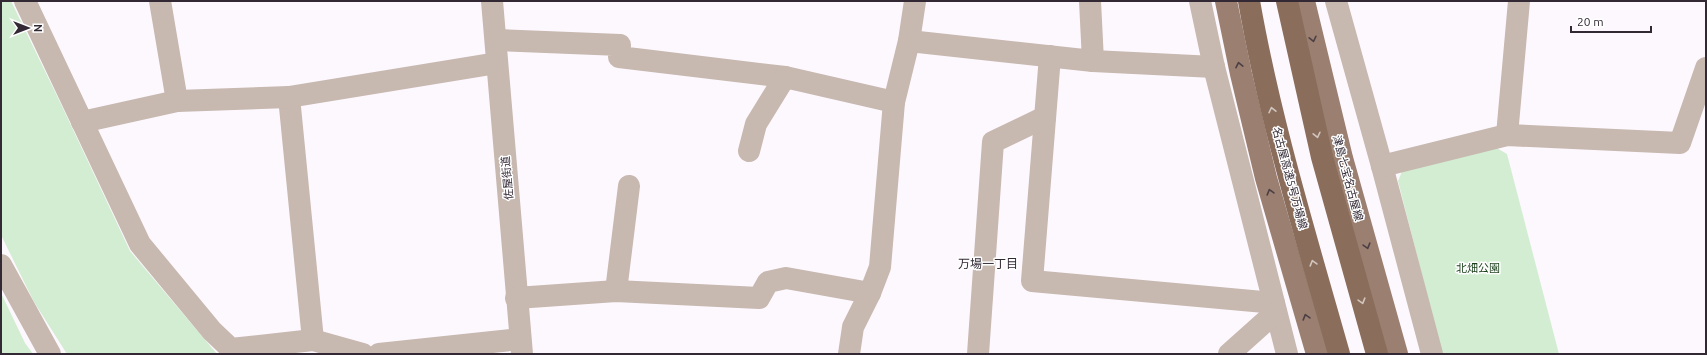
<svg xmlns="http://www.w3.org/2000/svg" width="1707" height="355" viewBox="0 0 1707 355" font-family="Ubuntu,'Noto Sans JP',sans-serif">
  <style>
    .green { fill: #d3edd2 }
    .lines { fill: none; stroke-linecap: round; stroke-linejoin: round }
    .minor { stroke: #c7b8b0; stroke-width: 22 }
    .major { stroke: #9b8072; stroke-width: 22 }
    .highway { stroke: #8b6d5c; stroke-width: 22 }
    .oneway { stroke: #4c3f44 }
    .oneway2 { stroke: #d1c5be }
    .labels { text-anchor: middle; stroke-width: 3; stroke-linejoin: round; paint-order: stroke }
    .street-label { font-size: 11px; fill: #322935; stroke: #fff }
    .park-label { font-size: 11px; fill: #193e19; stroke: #fff }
    .neighbourhood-label { font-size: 12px; fill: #322935; stroke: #fff }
  </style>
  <rect width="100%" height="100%" fill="#fdf8fe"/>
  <g class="green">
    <path d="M 1,1 L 11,1 L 60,102 L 130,251 L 217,354 L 67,354 L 34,302 L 1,235 Z"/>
    <path d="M 1495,147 L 1507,154 L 1559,354 L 1442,354 L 1398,181 L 1403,169 Z"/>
    <path d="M 1,293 L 25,343 L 33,354 L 1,354 Z"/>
  </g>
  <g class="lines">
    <g class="minor">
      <path d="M 25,1 L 140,244 L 212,331 L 231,349 L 313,340 L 289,97"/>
      <path d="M 160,1 L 177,101 L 289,97 L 497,63"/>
      <path d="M 492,1 L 522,354"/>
      <path d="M 1200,1 L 1214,67 L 1287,354"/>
      <path d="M 1336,1 L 1382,166 L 1432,354"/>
      <path d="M 496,40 L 620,45 L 619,57 L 785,77"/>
      <path d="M 909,41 L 1093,61 L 1090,1"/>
      <path d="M 1050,56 L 1032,281 L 1274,303"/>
      <path d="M 1093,61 L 1214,67"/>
      <path d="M 82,122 L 177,101"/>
      <path d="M 1507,135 L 1519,1"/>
      <path d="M 749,151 L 756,124 L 785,77 L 894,102"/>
      <path d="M 1382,166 L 1507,135 L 1680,143 L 1706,68"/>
      <path d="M 1,265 L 50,354"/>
      <path d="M 616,291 L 629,186"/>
      <path d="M 516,298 L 616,291 L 759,298 L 768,282 L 786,278 L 870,293"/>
      <path d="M 313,340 L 363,354"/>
      <path d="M 379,354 L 520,339"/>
      <path d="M 849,354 L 853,327 L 870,293 L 880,267 L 894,102 L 909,41 L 915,1"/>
      <path d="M 978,354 L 993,142 L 1045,117"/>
      <path d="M 1229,354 L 1276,312"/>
    </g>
    <g class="major">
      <path d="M 1226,1 L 1241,74 L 1266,178 L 1317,354"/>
      <path d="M 1304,1 L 1342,158 L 1397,354"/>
    </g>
    <g class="highway">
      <path d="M 1249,1 C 1270,121 1306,237 1339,354"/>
      <path d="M 1287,1 L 1322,157 L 1377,354"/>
    </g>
  </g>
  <defs><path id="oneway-chevron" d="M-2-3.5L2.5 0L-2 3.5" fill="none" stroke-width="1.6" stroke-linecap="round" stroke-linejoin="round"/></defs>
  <g class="oneway">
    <use href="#oneway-chevron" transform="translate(1313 39) rotate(77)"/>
    <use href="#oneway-chevron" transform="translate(1239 65) rotate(-102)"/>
    <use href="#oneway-chevron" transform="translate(1270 192) rotate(-106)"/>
    <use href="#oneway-chevron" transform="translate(1367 246) rotate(74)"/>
    <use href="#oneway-chevron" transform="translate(1306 317) rotate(-106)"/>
  </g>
  <g class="oneway2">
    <use href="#oneway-chevron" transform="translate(1272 110) rotate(-103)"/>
    <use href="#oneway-chevron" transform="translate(1317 135) rotate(77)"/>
    <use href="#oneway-chevron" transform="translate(1313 263) rotate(-106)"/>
    <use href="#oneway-chevron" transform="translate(1362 301) rotate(74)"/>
  </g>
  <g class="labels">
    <g class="street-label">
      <text transform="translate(507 178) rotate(-95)" y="4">佐屋街道</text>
      <text transform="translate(1290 178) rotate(75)" y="4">名古屋高速5号万場線</text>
      <text transform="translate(1348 178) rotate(75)" y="4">津島七宝名古屋線</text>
    </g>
    <g class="park-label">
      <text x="1478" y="272">北畑公園</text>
    </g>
    <g class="neighbourhood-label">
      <text x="988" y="268">万場一丁目</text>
    </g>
  </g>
  <rect width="1707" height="355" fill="none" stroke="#322935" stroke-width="4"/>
  <g transform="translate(28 28) rotate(90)" stroke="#ffffff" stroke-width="3" paint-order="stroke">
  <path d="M0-3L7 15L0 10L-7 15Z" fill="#322935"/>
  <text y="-6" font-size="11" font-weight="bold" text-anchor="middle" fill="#322935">N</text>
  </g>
  <path d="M1571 26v6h80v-6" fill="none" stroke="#322935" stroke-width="2"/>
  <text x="1577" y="26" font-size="12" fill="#322935" stroke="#ffffff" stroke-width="3" paint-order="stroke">20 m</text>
</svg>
